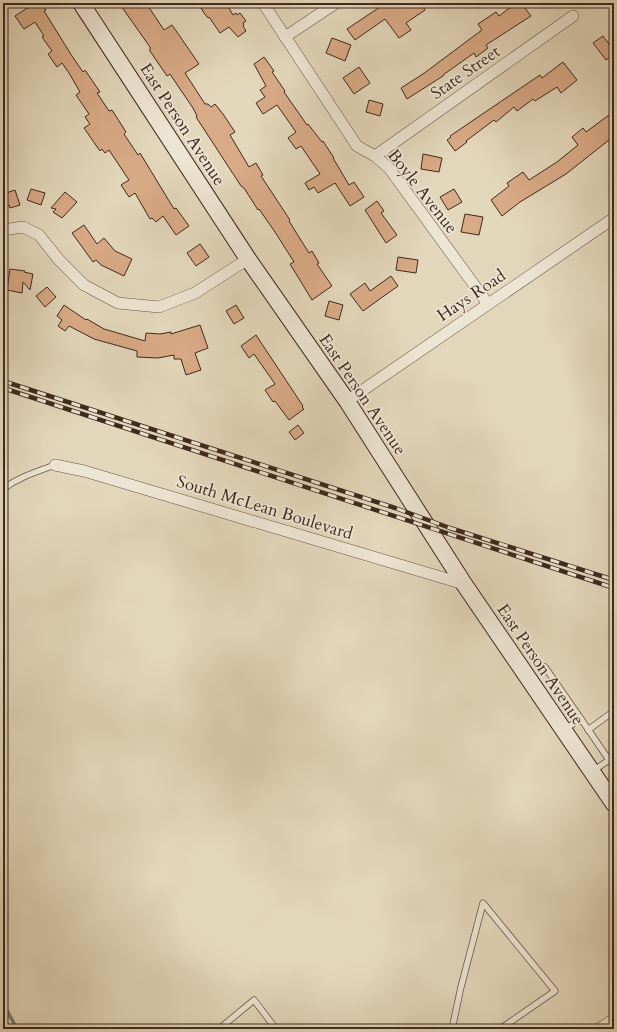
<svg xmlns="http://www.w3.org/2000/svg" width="617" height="1032" viewBox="0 0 617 1032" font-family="Cardo,serif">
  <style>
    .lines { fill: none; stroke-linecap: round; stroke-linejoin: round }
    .stream { stroke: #737f7a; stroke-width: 3.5 }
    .building { fill: #d9aa86; stroke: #3e291e }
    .service-casing { stroke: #675445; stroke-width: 7 }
    .minor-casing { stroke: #675445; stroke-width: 12 }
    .secondary-casing { stroke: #3e291e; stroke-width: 18 }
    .service { stroke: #ede5d3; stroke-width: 5.5 }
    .minor { stroke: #ede5d3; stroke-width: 11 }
    .secondary { stroke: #ede5d3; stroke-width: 16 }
    .rail-casing { stroke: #3e291e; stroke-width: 4.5 }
    .rail { stroke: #ede5d3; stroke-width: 3; stroke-dasharray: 9; stroke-linecap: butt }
    .labels { text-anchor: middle; stroke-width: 3.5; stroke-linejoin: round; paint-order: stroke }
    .street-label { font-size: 17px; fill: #3e291e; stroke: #ede5d3 }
  </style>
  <rect width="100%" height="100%" fill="#e3d7bb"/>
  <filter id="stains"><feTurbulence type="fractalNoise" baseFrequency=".005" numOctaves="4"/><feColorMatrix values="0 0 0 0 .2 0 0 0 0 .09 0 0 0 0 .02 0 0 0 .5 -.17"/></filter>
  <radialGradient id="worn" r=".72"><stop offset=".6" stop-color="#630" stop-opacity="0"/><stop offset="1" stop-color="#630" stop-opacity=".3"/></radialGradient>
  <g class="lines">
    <path class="stream" d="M 3,1003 L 17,1029"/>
  </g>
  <g class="building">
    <path d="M 35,3 L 41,3 L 46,10 L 44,11 L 72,56 L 83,72 L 85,70 L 100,92 L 97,93 L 109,111 L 112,110 L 126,132 L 124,134 L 138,155 L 140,153 L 174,209 L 176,208 L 189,226 L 176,235 L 163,216 L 156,222 L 152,218 L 150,219 L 135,193 L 129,197 L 121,185 L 129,180 L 109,150 L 105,153 L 102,149 L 100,151 L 84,128 L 90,124 L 85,117 L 89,114 L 76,95 L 80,92 L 69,73 L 62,63 L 57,67 L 48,54 L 52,51 L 42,37 L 44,36 L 35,22 L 24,29 L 15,16 Z"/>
    <path d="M 119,3 L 146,3 L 164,30 L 172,25 L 199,64 L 185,73 L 205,104 L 208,104 L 211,107 L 215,104 L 223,114 L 235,132 L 230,135 L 249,167 L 256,163 L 263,175 L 261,176 L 290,220 L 289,221 L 309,253 L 312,251 L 319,263 L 317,264 L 332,286 L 312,300 L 290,264 L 294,262 L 275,232 L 259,209 L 258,210 L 244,188 L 241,186 L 196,117 L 197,116 L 193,108 L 180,89 L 170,74 L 167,76 L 150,51 L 150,47 Z"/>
    <path d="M 198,3 L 226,3 L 233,15 L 236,13 L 237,15 L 240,13 L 246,21 L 243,23 L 244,25 L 243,26 L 246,31 L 238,37 L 229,27 L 220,33 L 209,17 L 208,18 L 204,13 Z"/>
    <path d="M 386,3 L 421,3 L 425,10 L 406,23 L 411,30 L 399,38 L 385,19 L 355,40 L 347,29 Z"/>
    <path d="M 516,3 L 521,3 L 531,16 L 486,45 L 488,48 L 476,57 L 474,53 L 443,75 L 443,76 L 407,99 L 401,88 L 423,74 L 482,30 L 478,24 L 496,12 L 499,16 Z"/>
    <path d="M 603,36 L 614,51 L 614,54 L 606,60 L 593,43 Z"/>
    <path d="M 332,38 L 351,45 L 345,61 L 326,53 Z"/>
    <path d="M 264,57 L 274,71 L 272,72 L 285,91 L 284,92 L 307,125 L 308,124 L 322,142 L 323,141 L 334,158 L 333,158 L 349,185 L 354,182 L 364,197 L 350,206 L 335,183 L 318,193 L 314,187 L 309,190 L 305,183 L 320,174 L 301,146 L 296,149 L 288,138 L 296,132 L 277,105 L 263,114 L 256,103 L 265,97 L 260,90 L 266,86 L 254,64 Z"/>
    <path d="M 563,62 L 577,80 L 561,93 L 557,87 L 535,101 L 533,99 L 517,111 L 514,107 L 496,122 L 494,120 L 466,141 L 467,142 L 455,151 L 447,140 L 451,137 L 450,136 L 540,75 L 542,78 Z"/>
    <path d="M 359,67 L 370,83 L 354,94 L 343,78 Z"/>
    <path d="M 369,100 L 383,104 L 380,116 L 366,112 Z"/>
    <path d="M 609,115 L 614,122 L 614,136 L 566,174 L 520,202 L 502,216 L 491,200 L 509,186 L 507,183 L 523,172 L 529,180 L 557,162 L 578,145 L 572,137 L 583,128 L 586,132 Z"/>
    <path d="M 423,154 L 442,158 L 439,172 L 421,169 Z"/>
    <path d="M 31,189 L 45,193 L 41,205 L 27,200 Z"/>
    <path d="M 454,189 L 462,202 L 448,210 L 440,197 Z"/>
    <path d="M 15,190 L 20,205 L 10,208 L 9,205 L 5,206 L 3,194 Z"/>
    <path d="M 65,192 L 77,202 L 62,218 L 53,212 L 56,209 L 51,208 Z"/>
    <path d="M 377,201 L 384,211 L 381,213 L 397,235 L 386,243 L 365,210 Z"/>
    <path d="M 465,214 L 483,217 L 479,235 L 461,232 Z"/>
    <path d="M 84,225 L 97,244 L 104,238 L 115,251 L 132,259 L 124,276 L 101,265 L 96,260 L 93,262 L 72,233 Z"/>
    <path d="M 200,244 L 209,257 L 196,266 L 187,253 Z"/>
    <path d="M 398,257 L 418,260 L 416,273 L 396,270 Z"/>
    <path d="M 10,269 L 25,271 L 24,272 L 33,274 L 30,290 L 23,282 L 22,293 L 7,290 Z"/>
    <path d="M 391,276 L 398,286 L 363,311 L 350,294 L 365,283 L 370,291 Z"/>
    <path d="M 47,287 L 56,297 L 45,307 L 36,296 Z"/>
    <path d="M 329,301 L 343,305 L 339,320 L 325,316 Z"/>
    <path d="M 64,305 L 86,320 L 87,319 L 104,329 L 145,341 L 146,333 L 160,334 L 171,332 L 171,334 L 200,325 L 208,348 L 195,353 L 201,370 L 186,375 L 181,359 L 174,359 L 174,355 L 158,358 L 137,357 L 137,351 L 94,339 L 69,326 L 65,331 L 58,326 L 62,320 L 57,316 Z"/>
    <path d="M 236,305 L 244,318 L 234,324 L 226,311 Z"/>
    <path d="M 256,335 L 303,406 L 302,407 L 304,409 L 289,420 L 275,401 L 273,402 L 265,390 L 275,384 L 254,354 L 249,358 L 241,346 Z"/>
    <path d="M 298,425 L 304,433 L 295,440 L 289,432 Z"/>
  </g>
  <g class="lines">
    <g class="service-casing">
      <g id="service">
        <path d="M 3,489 C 19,477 36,472 55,465"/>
        <path d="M 545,667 L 581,719"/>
        <path d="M 565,729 L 581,719 L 609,760 L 593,771"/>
        <path d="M 588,730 L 614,711"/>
        <path d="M 609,760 L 614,767"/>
        <path d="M 219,1029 L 254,1000 L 276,1029"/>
        <path d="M 452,1029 L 461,987 L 483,903 L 555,991 L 500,1029"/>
      </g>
    </g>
    <g class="minor-casing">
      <g id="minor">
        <path d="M 263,3 L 357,146 L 375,156 L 389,168 L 488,304"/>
        <path d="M 285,37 L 336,3"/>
        <path d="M 375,156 L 573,16"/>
        <path d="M 3,230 L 23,227 L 39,235 L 59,260 L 84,285 L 118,303 L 159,307 L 195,293 L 248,259"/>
        <path d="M 347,401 L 614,218"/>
        <path d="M 55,465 L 84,471 L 464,584"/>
        <path d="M 599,1029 L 614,1019"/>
      </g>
    </g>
    <g class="secondary-casing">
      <path id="secondary" d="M 81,3 L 248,259 L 347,401 L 464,584 L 614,804"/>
    </g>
    <use href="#service" class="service"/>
    <use href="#minor" class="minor"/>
    <use href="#secondary" class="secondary"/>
    <g class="rail-casing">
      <g id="rail">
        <path d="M 3,381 L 395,508 L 450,528 L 614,580"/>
        <path d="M 3,388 L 614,588"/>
      </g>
    </g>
    <use href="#rail" class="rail"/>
  </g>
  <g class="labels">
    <g class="street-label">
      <text transform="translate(465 72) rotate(-35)" y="6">State Street</text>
      <text transform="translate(183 124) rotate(57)" y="6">East Person Avenue</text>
      <text transform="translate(423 191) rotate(52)" y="6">Boyle Avenue</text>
      <text transform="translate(471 295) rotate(-34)" y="6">Hays Road</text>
      <text transform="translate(363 394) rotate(56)" y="6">East Person Avenue</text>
      <text transform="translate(265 507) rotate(17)" y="6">South McLean Boulevard</text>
      <text transform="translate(541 664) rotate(56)" y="6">East Person Avenue</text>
    </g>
  </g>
  <rect width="617" height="1032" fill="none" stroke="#e3d7bb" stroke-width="16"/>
  <rect x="4" y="4" width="609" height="1024" fill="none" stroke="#3e291e" stroke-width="2"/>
  <rect x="8" y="8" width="601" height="1016" fill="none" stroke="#3e291e"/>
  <rect width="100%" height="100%" filter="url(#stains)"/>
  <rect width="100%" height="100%" fill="url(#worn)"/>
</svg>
